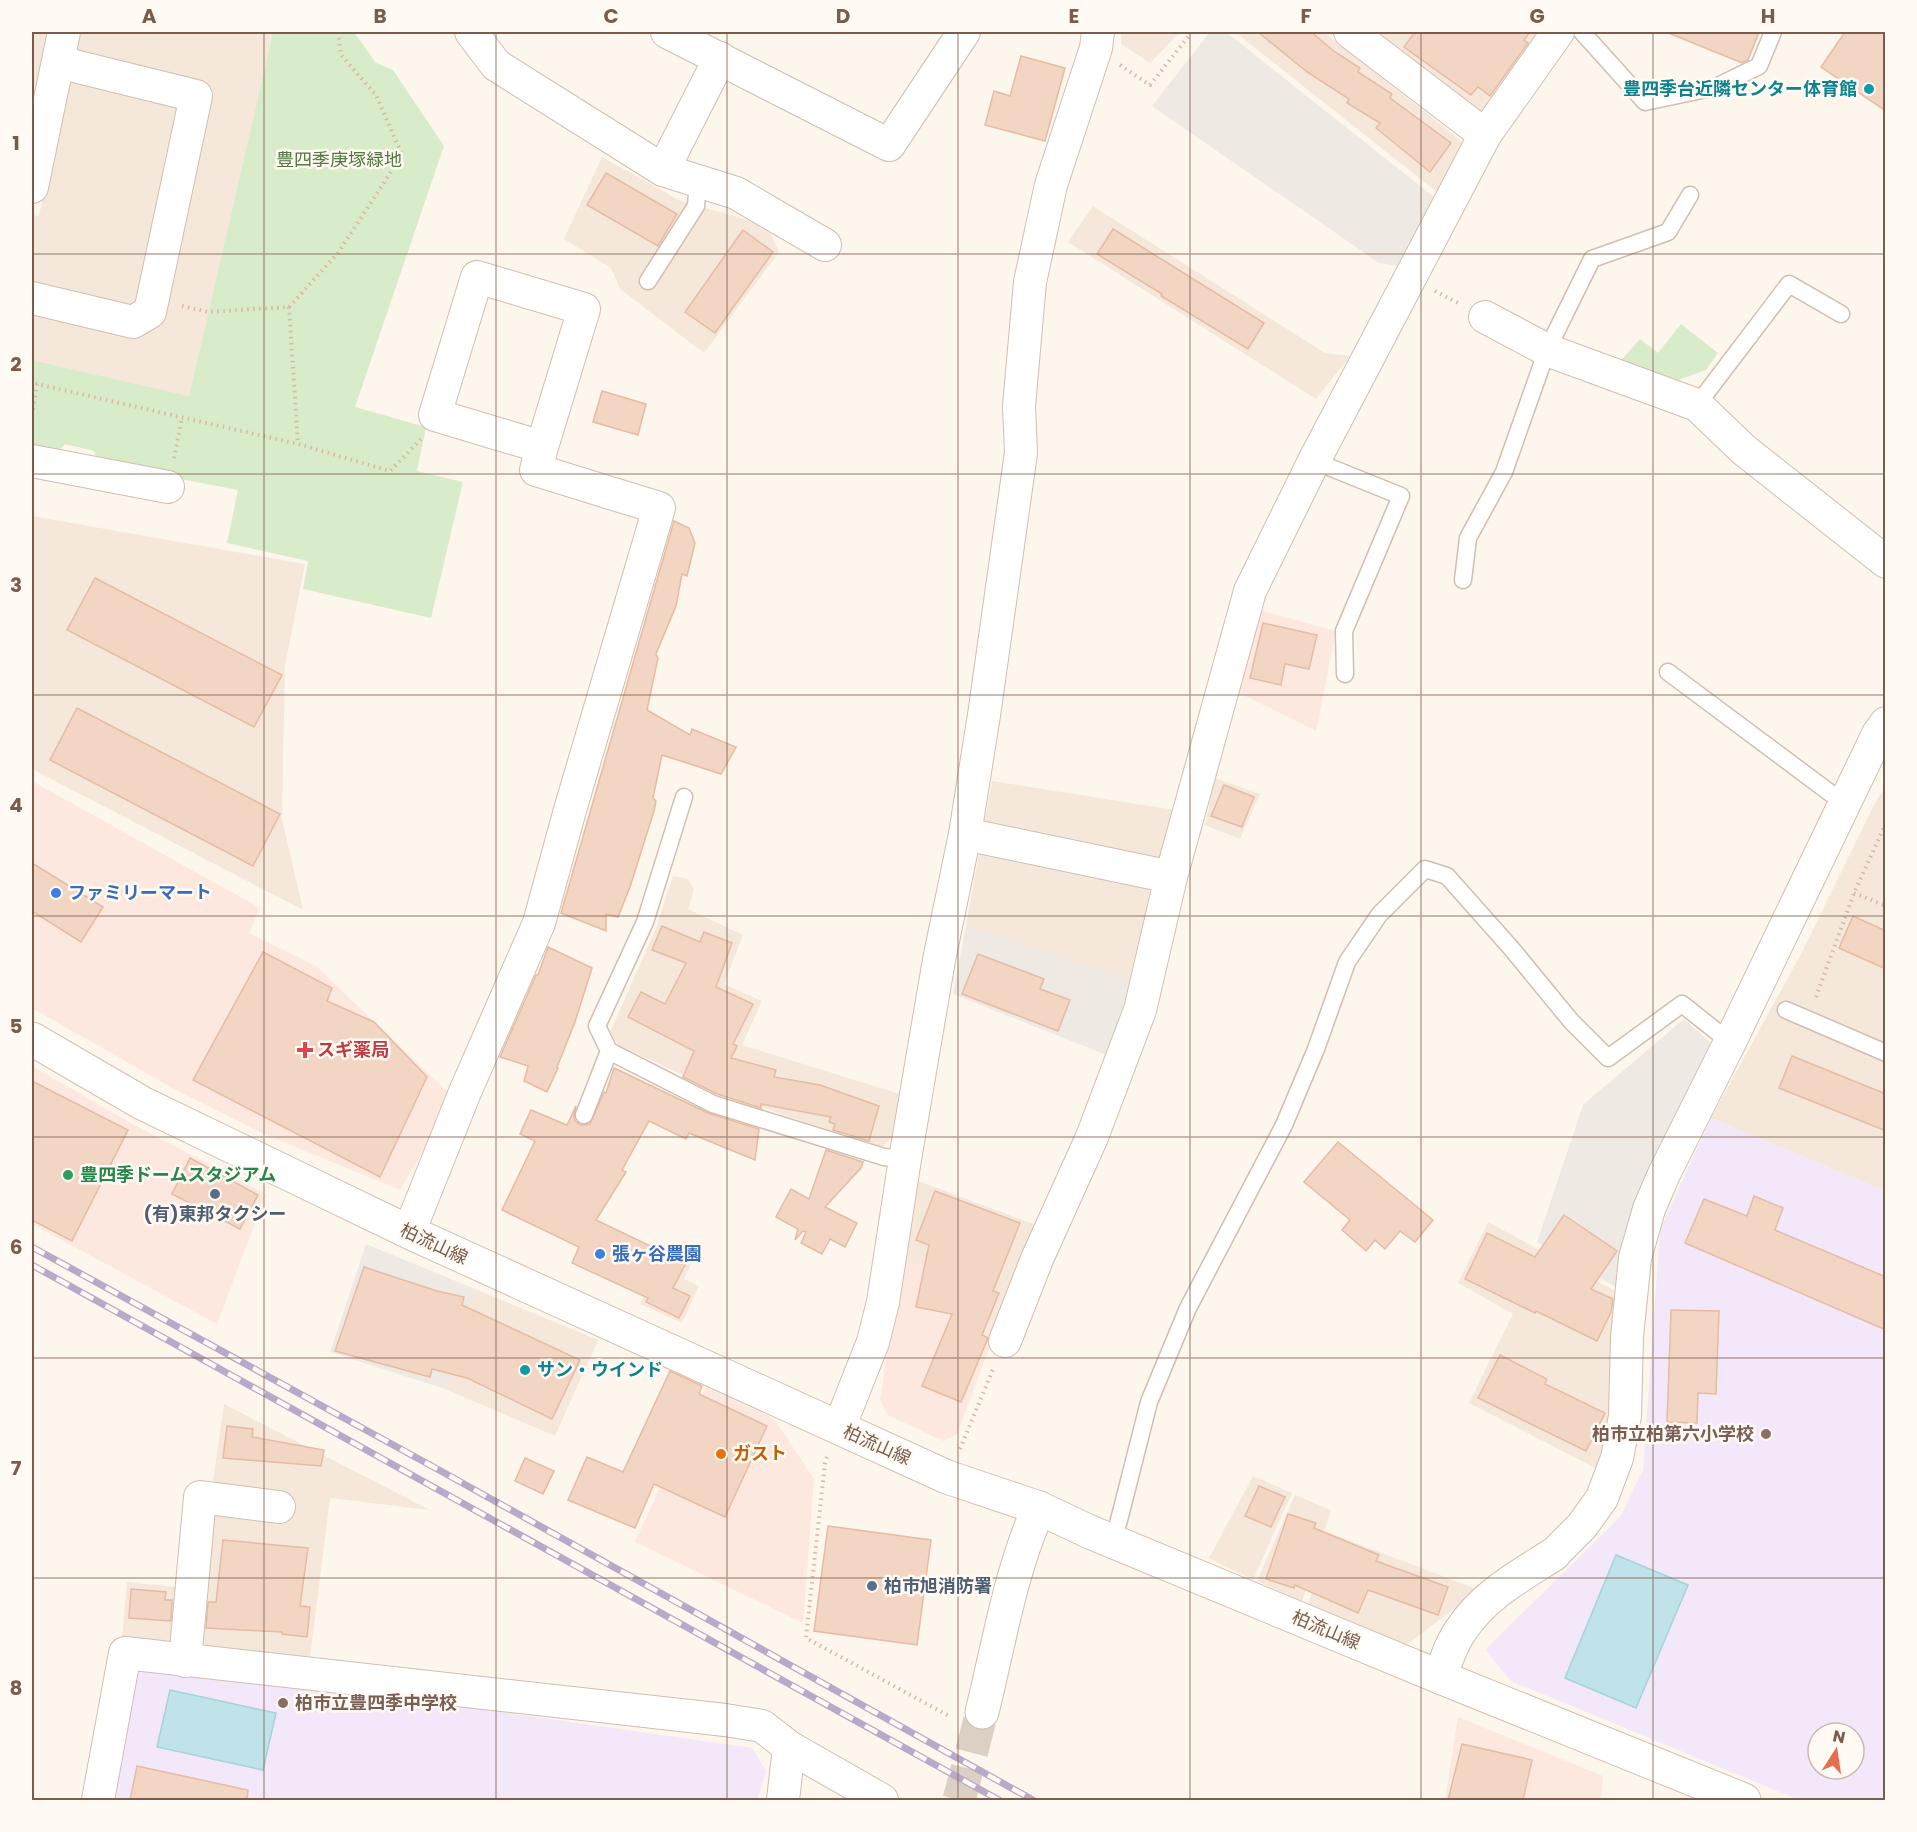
<svg xmlns="http://www.w3.org/2000/svg" width="1917" height="1832" viewBox="0 0 1917 1832" font-family="Poppins,'Noto Sans JP',sans-serif">
  <style>
    .residential { fill: #f5e8da }
    .commercial { fill: #fde8e0 }
    .industrial { fill: #efe9e4 }
    .education { fill: #f3e8fa; fill-rule: evenodd }
    .green { fill: #d8ecc9 }
    .water { fill: #bfe3e8; stroke: #a5d3da; stroke-width: 1.5 }
    .building { fill: #f3d5c3; stroke: #e6bba3; stroke-width: 1.5 }
    .lines { fill: none; stroke-linecap: round; stroke-linejoin: round }
    .tertiary-tunnel { stroke: #dcd0c4; stroke-width: 33; stroke-dasharray: 33 16; stroke-linecap: butt }
    .service-casing { stroke: #d1beb0; stroke-width: 19 }
    .minor-casing { stroke: #d1beb0; stroke-width: 34 }
    .tertiary-casing { stroke: #d1beb0; stroke-width: 35 }
    .secondary-casing { stroke: #d6c0b0; stroke-width: 35 }
    .path { stroke: #d9b8a5; stroke-width: 4; stroke-dasharray: 1.5 4.5; stroke-linecap: butt }
    .service { stroke: #fff; stroke-width: 16 }
    .minor { stroke: #fff; stroke-width: 32 }
    .tertiary { stroke: #fff; stroke-width: 33 }
    .secondary { stroke: #fff; stroke-width: 33 }
    .rail-casing { stroke: #b9a8c9; stroke-width: 7 }
    .rail { stroke: #fffaf3; stroke-width: 4.5; stroke-dasharray: 14; stroke-linecap: butt }
    .grid { fill: none; stroke: #7a5c4d; stroke-width: 1.5; stroke-opacity: 0.55 }
    .culture-dot { fill: #0f9aa8; stroke: #fffaf3; stroke-width: 2 }
    .shop-dot { fill: #3f7fe0; stroke: #fffaf3; stroke-width: 2 }
    .health-dot { fill: #e0444e; stroke: #fffaf3; stroke-width: 2 }
    .leisure-dot { fill: #2e9e5b; stroke: #fffaf3; stroke-width: 2 }
    .service-dot { fill: #5c6f8a; stroke: #fffaf3; stroke-width: 2 }
    .education-dot { fill: #8d6e63; stroke: #fffaf3; stroke-width: 2 }
    .food-dot { fill: #e8710a; stroke: #fffaf3; stroke-width: 2 }
    .labels { text-anchor: middle; stroke-width: 5; stroke-linejoin: round; paint-order: stroke }
    .culture-label { font-size: 18px; font-weight: bold; fill: #0d838f; stroke: #fffaf3; text-anchor: end }
    .park-label { font-size: 18px; fill: #537a41; stroke: #fffaf3 }
    .shop-label { font-size: 18px; font-weight: bold; fill: #366cbe; stroke: #fffaf3; text-anchor: start }
    .health-label { font-size: 18px; font-weight: bold; fill: #be3a42; stroke: #fffaf3; text-anchor: start }
    .leisure-label { font-size: 18px; font-weight: bold; fill: #27864d; stroke: #fffaf3; text-anchor: start }
    .service-label { font-size: 18px; font-weight: bold; fill: #4e5e75; stroke: #fffaf3 }
    .street-label { font-size: 18px; fill: #7a5c4d; stroke: #fffaf3 }
    .education-label { font-size: 18px; font-weight: bold; fill: #785e54; stroke: #fffaf3; text-anchor: end }
    .food-label { font-size: 18px; font-weight: bold; fill: #c56008; stroke: #fffaf3; text-anchor: start }
    .neatline { fill: none; stroke: #7a5c4d; stroke-width: 2 }
    .grid-label { font-size: 20px; text-anchor: middle; font-weight: bold; fill: #7a5c4d }
  </style>
  <rect width="100%" height="100%" fill="#fdf6ec"/>
  <g class="residential">
    <path d="M 32,32 L 52,32 L 32,127 Z"/>
    <path d="M 79,32 L 273,32 L 189,396 L 32,360 L 32,215 L 39,216 Z"/>
    <path d="M 1121,32 L 1180,32 L 1150,63 L 1121,44 Z"/>
    <path d="M 1235,32 L 1324,32 L 1460,140 L 1467,161 L 1442,196 Z"/>
    <path d="M 1365,32 L 1545,32 L 1492,121 Z"/>
    <path d="M 602,157 L 679,200 L 767,226 L 779,252 L 704,353 L 620,289 L 611,268 L 564,239 Z"/>
    <path d="M 1093,206 L 1325,353 L 1350,356 L 1316,399 L 1068,242 Z"/>
    <path d="M 32,516 L 305,564 L 285,666 L 282,819 L 303,910 L 32,769 Z"/>
    <path d="M 1215,778 L 1260,794 L 1240,839 L 1205,825 Z"/>
    <path d="M 992,781 L 1175,810 L 1130,980 L 966,925 Z"/>
    <path d="M 1885,787 L 1885,1191 L 1711,1118 L 1801,954 L 1875,803 Z"/>
    <path d="M 673,876 L 688,879 L 694,890 L 688,909 L 743,935 L 724,984 L 762,1001 L 742,1045 L 900,1094 L 892,1138 L 880,1149 L 722,1093 L 618,1045 L 610,1032 L 655,931 Z"/>
    <path d="M 913,1179 L 1039,1226 L 998,1325 L 943,1313 L 901,1261 Z"/>
    <path d="M 1488,1222 L 1619,1293 L 1616,1423 L 1601,1471 L 1469,1403 L 1513,1314 L 1458,1283 Z"/>
    <path d="M 667,1246 L 694,1258 L 684,1279 L 699,1286 L 682,1323 L 640,1304 Z"/>
    <path d="M 475,1289 L 598,1340 L 555,1436 L 445,1389 Z"/>
    <path d="M 224,1404 L 430,1510 L 330,1498 L 310,1658 L 122,1638 L 127,1582 L 177,1587 L 190,1486 L 212,1488 Z"/>
    <path d="M 1253,1476 L 1292,1493 L 1253,1580 L 1209,1558 Z"/>
    <path d="M 1295,1495 L 1331,1510 L 1302,1602 L 1257,1581 Z"/>
    <path d="M 1327,1532 L 1479,1590 L 1406,1645 L 1307,1610 Z"/>
  </g>
  <g class="commercial">
    <path d="M 1256,609 L 1336,631 L 1316,731 L 1235,691 Z"/>
    <path d="M 32,781 L 260,908 L 249,933 L 316,966 L 454,1098 L 400,1190 L 266,1135 L 174,1089 L 32,1008 Z"/>
    <path d="M 32,1066 L 138,1127 L 266,1194 L 217,1324 L 32,1224 Z"/>
    <path d="M 901,1261 L 953,1272 L 944,1313 L 998,1325 L 957,1434 L 943,1441 L 888,1415 L 880,1400 Z"/>
    <path d="M 706,1387 L 771,1417 L 779,1426 L 814,1479 L 803,1623 L 635,1542 Z"/>
    <path d="M 1458,1717 L 1603,1776 L 1601,1800 L 1445,1800 Z"/>
  </g>
  <g class="industrial">
    <path d="M 1210,32 L 1226,32 L 1434,197 L 1398,266 L 1379,263 L 1152,106 Z"/>
    <path d="M 966,925 L 1130,980 L 1109,1056 L 953,994 Z"/>
    <path d="M 1684,1019 L 1713,1045 L 1621,1290 L 1537,1242 L 1583,1105 Z"/>
    <path d="M 366,1244 L 475,1289 L 445,1389 L 330,1352 Z"/>
  </g>
  <g class="education">
    <path d="M 1711,1118 L 1885,1191 L 1885,1800 L 1799,1800 L 1511,1681 L 1485,1650 L 1620,1517 L 1643,1470 L 1660,1230 ZM 1818,1733 L 1854,1733 L 1854,1769 L 1818,1769 Z"/>
    <path d="M 132,1659 L 752,1748 L 766,1771 L 757,1800 L 105,1800 Z"/>
  </g>
  <g class="green">
    <path d="M 273,32 L 354,32 L 376,63 L 393,70 L 444,146 L 355,407 L 426,427 L 417,471 L 463,482 L 431,618 L 303,589 L 308,561 L 227,543 L 238,490 L 98,463 L 94,451 L 65,444 L 56,453 L 36,449 L 32,443 L 32,360 L 189,396 Z"/>
    <path d="M 1681,324 L 1718,353 L 1706,370 L 1675,381 L 1616,366 L 1640,339 L 1658,353 Z"/>
  </g>
  <g class="water">
    <path d="M 1616,1555 L 1688,1585 L 1636,1708 L 1565,1678 Z"/>
    <path d="M 170,1690 L 276,1713 L 263,1770 L 157,1747 Z"/>
  </g>
  <g class="building">
    <path d="M 1258,32 L 1311,32 L 1335,52 L 1360,68 L 1358,72 L 1392,94 L 1390,98 L 1451,143 L 1430,172 L 1376,128 L 1380,123 L 1347,103 L 1349,99 L 1307,72 Z"/>
    <path d="M 1415,32 L 1530,32 L 1524,40 L 1528,43 L 1490,96 L 1478,87 L 1471,95 L 1404,47 Z"/>
    <path d="M 1666,32 L 1759,32 L 1748,60 L 1742,63 Z"/>
    <path d="M 1845,32 L 1886,32 L 1886,111 L 1821,67 Z"/>
    <path d="M 1021,56 L 1065,68 L 1045,141 L 985,125 L 994,91 L 1010,96 Z"/>
    <path d="M 606,173 L 677,214 L 658,246 L 587,205 Z"/>
    <path d="M 1113,229 L 1264,323 L 1248,349 L 1161,296 L 1162,294 L 1097,254 Z"/>
    <path d="M 743,230 L 773,252 L 715,333 L 685,312 Z"/>
    <path d="M 602,391 L 646,404 L 638,435 L 593,422 Z"/>
    <path d="M 674,521 L 689,528 L 695,543 L 687,576 L 682,574 L 676,606 L 656,654 L 658,658 L 647,710 L 690,735 L 692,729 L 736,747 L 721,774 L 662,755 L 653,798 L 656,801 L 654,811 L 630,887 L 618,917 L 606,914 L 606,931 L 561,913 Z"/>
    <path d="M 95,578 L 282,675 L 254,727 L 67,630 Z"/>
    <path d="M 1263,623 L 1317,635 L 1309,669 L 1285,664 L 1281,685 L 1250,678 Z"/>
    <path d="M 77,708 L 280,814 L 253,866 L 50,760 Z"/>
    <path d="M 1224,785 L 1254,797 L 1242,827 L 1211,816 Z"/>
    <path d="M 32,863 L 103,907 L 81,942 L 32,911 Z"/>
    <path d="M 1853,916 L 1886,931 L 1886,969 L 1839,948 Z"/>
    <path d="M 662,926 L 700,942 L 704,932 L 732,943 L 716,987 L 753,1004 L 733,1044 L 737,1046 L 731,1058 L 776,1070 L 774,1077 L 820,1085 L 879,1106 L 869,1141 L 833,1130 L 835,1124 L 829,1122 L 831,1117 L 761,1104 L 761,1108 L 717,1094 L 683,1077 L 694,1051 L 628,1017 L 641,992 L 665,1004 L 686,963 L 652,950 Z"/>
    <path d="M 548,947 L 592,968 L 575,1022 L 557,1067 L 558,1068 L 547,1092 L 524,1081 L 528,1066 L 500,1057 L 536,975 L 538,975 Z"/>
    <path d="M 263,952 L 332,988 L 327,1001 L 374,1022 L 427,1077 L 380,1177 L 193,1080 Z"/>
    <path d="M 978,954 L 1044,979 L 1040,989 L 1070,1000 L 1058,1031 L 962,994 Z"/>
    <path d="M 1792,1056 L 1886,1094 L 1886,1131 L 1779,1088 Z"/>
    <path d="M 614,1068 L 708,1113 L 759,1129 L 755,1160 L 689,1133 L 686,1139 L 649,1121 L 622,1170 L 626,1172 L 596,1220 L 686,1263 L 673,1288 L 690,1296 L 679,1318 L 646,1302 L 648,1298 L 572,1263 L 579,1247 L 502,1210 L 535,1141 L 520,1134 L 531,1110 L 567,1125 L 576,1106 L 574,1116 L 575,1121 L 581,1125 L 590,1124 L 604,1092 L 606,1093 Z"/>
    <path d="M 32,1081 L 128,1130 L 72,1241 L 32,1220 Z"/>
    <path d="M 1338,1142 L 1433,1220 L 1415,1242 L 1400,1231 L 1385,1249 L 1375,1240 L 1366,1251 L 1342,1230 L 1350,1220 L 1304,1182 Z"/>
    <path d="M 826,1150 L 863,1162 L 861,1168 L 825,1207 L 857,1223 L 845,1247 L 830,1239 L 822,1254 L 801,1243 L 806,1232 L 803,1231 L 795,1240 L 798,1229 L 776,1217 L 791,1189 L 809,1199 Z"/>
    <path d="M 190,1158 L 258,1195 L 240,1229 L 172,1194 Z"/>
    <path d="M 935,1191 L 1020,1223 L 993,1291 L 999,1293 L 982,1335 L 988,1338 L 961,1402 L 922,1386 L 952,1314 L 916,1307 L 929,1245 L 916,1240 Z"/>
    <path d="M 1754,1196 L 1783,1208 L 1775,1230 L 1886,1277 L 1886,1330 L 1685,1243 L 1704,1199 L 1747,1216 Z"/>
    <path d="M 1564,1215 L 1617,1251 L 1591,1289 L 1613,1299 L 1611,1312 L 1597,1341 L 1536,1311 L 1535,1313 L 1465,1279 L 1487,1233 L 1535,1257 Z"/>
    <path d="M 364,1267 L 437,1291 L 464,1297 L 462,1305 L 580,1360 L 552,1419 L 467,1378 L 432,1369 L 430,1377 L 335,1351 Z"/>
    <path d="M 1671,1310 L 1719,1311 L 1716,1394 L 1698,1393 L 1697,1423 L 1667,1422 Z"/>
    <path d="M 1500,1355 L 1547,1379 L 1545,1384 L 1605,1413 L 1586,1451 L 1478,1398 Z"/>
    <path d="M 670,1371 L 702,1386 L 699,1394 L 767,1426 L 725,1517 L 654,1484 L 635,1528 L 568,1500 L 587,1457 L 623,1472 Z"/>
    <path d="M 227,1426 L 253,1429 L 252,1437 L 324,1450 L 321,1466 L 223,1458 Z"/>
    <path d="M 525,1458 L 554,1471 L 543,1494 L 515,1481 Z"/>
    <path d="M 1259,1486 L 1285,1497 L 1271,1527 L 1245,1516 Z"/>
    <path d="M 1288,1514 L 1316,1523 L 1314,1528 L 1379,1555 L 1376,1561 L 1448,1587 L 1438,1615 L 1368,1590 L 1358,1613 L 1295,1585 L 1294,1588 L 1266,1579 Z"/>
    <path d="M 828,1526 L 931,1540 L 917,1645 L 814,1631 Z"/>
    <path d="M 223,1540 L 308,1548 L 300,1606 L 310,1607 L 307,1637 L 282,1634 L 282,1632 L 206,1628 L 208,1602 L 216,1602 Z"/>
    <path d="M 131,1589 L 166,1592 L 165,1600 L 172,1600 L 171,1621 L 129,1618 Z"/>
    <path d="M 1462,1744 L 1532,1760 L 1523,1800 L 1448,1800 Z"/>
    <path d="M 137,1766 L 248,1790 L 247,1800 L 130,1800 Z"/>
  </g>
  <g class="lines">
    <path class="tertiary-tunnel" d="M 959,1800 L 982,1712"/>
    <g class="service-casing">
      <g id="service">
        <path d="M 1582,32 L 1645,102 L 1716,87 L 1759,66 L 1773,32"/>
        <path d="M 648,281 L 696,206 L 698,181"/>
        <path d="M 1697,405 L 1789,284 L 1841,314"/>
        <path d="M 1314,461 L 1401,496 L 1344,631 L 1345,674"/>
        <path d="M 1463,580 L 1468,538 L 1504,472 L 1547,350 L 1592,259 L 1668,232 L 1690,195"/>
        <path d="M 1668,672 L 1845,804"/>
        <path d="M 1786,1010 L 1886,1053"/>
        <path d="M 609,1051 L 597,1026 L 645,922 L 684,797"/>
        <path d="M 584,1115 L 609,1051 L 713,1104 L 884,1157 L 905,1159"/>
        <path d="M 1118,1524 L 1149,1402 L 1188,1308 L 1284,1125 L 1316,1049 L 1347,962 L 1379,915 L 1425,869 L 1447,876 L 1511,948 L 1571,1021 L 1608,1058 L 1682,1004 L 1730,1042"/>
      </g>
    </g>
    <g class="minor-casing">
      <g id="minor">
        <path d="M 471,32 L 496,65 L 663,170 L 736,193 L 825,245"/>
        <path d="M 667,32 L 889,145 L 964,32"/>
        <path d="M 1350,32 L 1485,135"/>
        <path d="M 663,170 L 720,58"/>
        <path d="M 32,187 L 64,32"/>
        <path d="M 32,298 L 133,322 L 150,312 L 196,96 L 58,62"/>
        <path d="M 1485,317 L 1547,350 L 1697,405 L 1744,450 L 1886,562"/>
        <path d="M 32,461 L 168,487"/>
        <path d="M 965,834 L 1171,877"/>
        <path d="M 409,1232 L 465,1092 L 539,923 L 570,810 L 659,508 L 536,470 L 542,447 L 584,309 L 477,277 L 435,415 L 542,447"/>
        <path d="M 1005,1341 L 1037,1259 L 1092,1137 L 1140,1010 L 1171,877 L 1250,591 L 1314,461 L 1485,135 L 1558,32"/>
        <path d="M 839,1428 L 873,1342 L 883,1302 L 905,1159 L 939,960 L 965,834 L 984,715 L 1021,453 L 1019,406 L 1030,282 L 1051,185 L 1096,48 L 1098,32"/>
        <path d="M 1554,1554 L 1582,1526 L 1602,1498 L 1617,1458 L 1625,1416 L 1627,1337 L 1635,1258 L 1649,1209 L 1664,1174 L 1730,1042 L 1878,734 L 1886,723"/>
        <path d="M 185,1661 L 200,1497 L 279,1507"/>
        <path d="M 789,1747 L 882,1800"/>
        <path d="M 98,1800 L 125,1653 L 725,1720 L 762,1726 L 789,1747 L 783,1800"/>
      </g>
    </g>
    <g class="tertiary-casing">
      <g id="tertiary">
        <path d="M 1440,1677 C 1446,1661 1451,1644 1461,1630 C 1484,1595 1520,1576 1554,1554"/>
        <path d="M 982,1712 C 999,1644 1010,1572 1039,1508"/>
      </g>
    </g>
    <g class="secondary-casing">
      <path id="secondary" d="M 32,1039 L 142,1103 L 409,1232 L 947,1477 L 1039,1508 L 1090,1532 L 1440,1677 L 1744,1800"/>
    </g>
    <g class="path">
      <path d="M 1120,65 L 1150,85 L 1192,32"/>
      <path d="M 1435,291 L 1460,304"/>
      <path d="M 182,306 L 208,312 L 289,307 L 338,253 L 402,155 L 376,95 L 341,55 L 338,32"/>
      <path d="M 289,307 L 298,444"/>
      <path d="M 32,415 L 37,384 L 298,444 L 390,471 L 421,439"/>
      <path d="M 174,458 L 182,418"/>
      <path d="M 1854,893 L 1886,906"/>
      <path d="M 1816,997 L 1854,893 L 1886,823"/>
      <path d="M 960,1449 L 994,1367"/>
      <path d="M 827,1457 L 825,1463 L 806,1638 L 949,1716"/>
    </g>
    <use href="#service" class="service"/>
    <use href="#minor" class="minor"/>
    <use href="#tertiary" class="tertiary"/>
    <use href="#secondary" class="secondary"/>
    <g class="rail-casing">
      <g id="rail">
        <path d="M 32,1247 L 439,1470 L 1033,1800"/>
        <path d="M 32,1265 L 999,1800"/>
      </g>
    </g>
    <use href="#rail" class="rail"/>
  </g>
  <path class="grid" d="M 264,32 L 264,1800M 496,32 L 496,1800M 727,32 L 727,1800M 958,32 L 958,1800M 1190,32 L 1190,1800M 1421,32 L 1421,1800M 1653,32 L 1653,1800M 32,254 L 1886,254M 32,474 L 1886,474M 32,695 L 1886,695M 32,916 L 1886,916M 32,1137 L 1886,1137M 32,1358 L 1886,1358M 32,1578 L 1886,1578"/>
  <g class="culture-dot">
    <circle cx="1869" cy="89" r="6"/>
    <circle cx="525" cy="1370" r="6"/>
  </g>
  <g class="shop-dot">
    <circle cx="56" cy="893" r="6"/>
    <circle cx="600" cy="1254" r="6"/>
  </g>
  <path class="health-dot" d="M302 1041h6v6h6v6h-6v6h-6v-6h-6v-6h6z"/>
  <circle class="leisure-dot" cx="68" cy="1175" r="6"/>
  <g class="service-dot">
    <circle cx="215" cy="1194" r="6"/>
    <circle cx="872" cy="1586" r="6"/>
  </g>
  <g class="education-dot">
    <circle cx="1766" cy="1434" r="6"/>
    <circle cx="283" cy="1703" r="6"/>
  </g>
  <circle class="food-dot" cx="721" cy="1454" r="6"/>
  <g class="labels">
    <g class="culture-label">
      <text x="1857" y="95">豊四季台近隣センター体育館</text>
      <text x="537" y="1376" text-anchor="start">サン・ウインド</text>
    </g>
    <g class="park-label">
      <text x="339" y="166">豊四季庚塚緑地</text>
    </g>
    <g class="shop-label">
      <text x="68" y="899">ファミリーマート</text>
      <text x="612" y="1260">張ヶ谷農園</text>
    </g>
    <g class="health-label">
      <text x="317" y="1056">スギ薬局</text>
    </g>
    <g class="leisure-label">
      <text x="80" y="1181">豊四季ドームスタジアム</text>
    </g>
    <g class="service-label">
      <text x="215" y="1220">(有)東邦タクシー</text>
      <text x="884" y="1592" text-anchor="start">柏市旭消防署</text>
    </g>
    <g class="street-label">
      <text transform="translate(434 1244) rotate(25)" y="6">柏流山線</text>
      <text transform="translate(877 1445) rotate(24)" y="6">柏流山線</text>
      <text transform="translate(1326 1630) rotate(23)" y="6">柏流山線</text>
    </g>
    <g class="education-label">
      <text x="1754" y="1440">柏市立柏第六小学校</text>
      <text x="295" y="1709" text-anchor="start">柏市立豊四季中学校</text>
    </g>
    <g class="food-label">
      <text x="733" y="1460">ガスト</text>
    </g>
  </g>
  <rect width="1917" height="1832" fill="none" stroke="#fffaf3" stroke-width="66"/>
  <g transform="translate(1836 1751) rotate(12)"><circle r="28" fill="#fffaf3" stroke="#cabbb1" stroke-width="1.5"/>
  <path d="M0-4.5L10 22L0 15L-10 22Z" fill="#e76f51"/>
  <text y="-9" font-size="16" font-weight="bold" text-anchor="middle" fill="#7a5c4d">N</text>
  </g>
  <rect x="33" y="33" width="1851" height="1766" class="neatline"/>
  <g class="grid-label">
    <text x="149" y="23">A</text>
    <text x="380" y="23">B</text>
    <text x="611" y="23">C</text>
    <text x="843" y="23">D</text>
    <text x="1074" y="23">E</text>
    <text x="1306" y="23">F</text>
    <text x="1537" y="23">G</text>
    <text x="1768" y="23">H</text>
    <text x="16" y="150">1</text>
    <text x="16" y="371">2</text>
    <text x="16" y="592">3</text>
    <text x="16" y="812">4</text>
    <text x="16" y="1033">5</text>
    <text x="16" y="1254">6</text>
    <text x="16" y="1475">7</text>
    <text x="16" y="1695">8</text>
  </g>
</svg>
